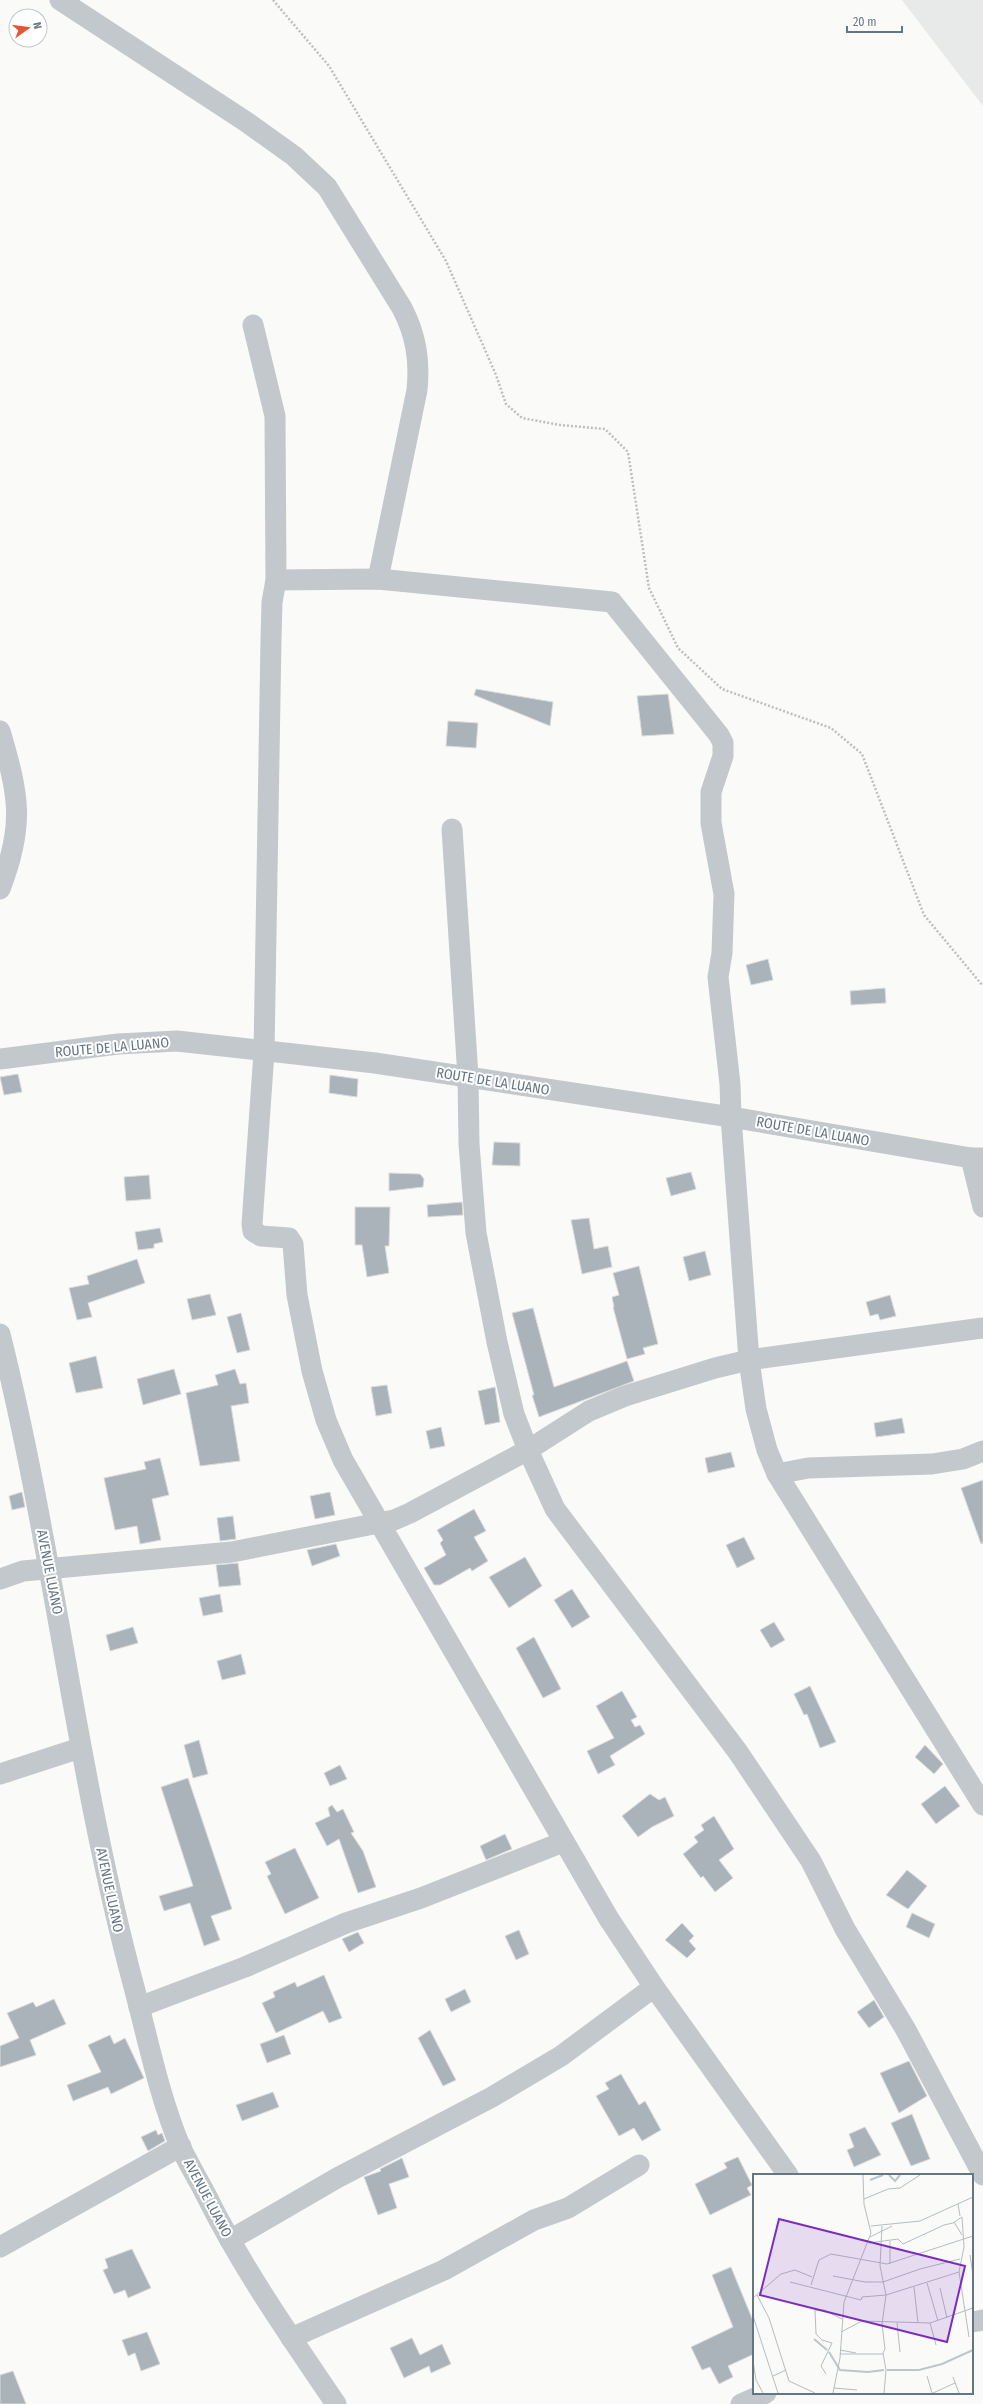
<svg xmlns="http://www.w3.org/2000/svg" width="983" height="2404" viewBox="0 0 983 2404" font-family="'Fira Sans Condensed',sans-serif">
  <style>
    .built { fill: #e8e9e9 }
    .building { fill: #aab3b9; stroke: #dcdcda }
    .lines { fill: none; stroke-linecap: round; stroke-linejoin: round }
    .path { stroke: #bbbfc2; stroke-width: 2.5; stroke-dasharray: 2 2; stroke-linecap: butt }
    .street { stroke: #c3c8cc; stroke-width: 21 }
    .labels { text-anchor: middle; stroke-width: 4; stroke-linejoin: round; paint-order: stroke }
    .street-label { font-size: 14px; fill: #657683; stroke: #fff }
    .inset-river { fill: none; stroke: #bbc7cb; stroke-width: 2 }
    .inset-road { fill: none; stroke: #b5bdc2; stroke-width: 1 }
    .view { fill: #7b2cbf; fill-opacity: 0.15; stroke: #7b2cbf; stroke-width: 2 }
    .inset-edge { fill: none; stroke: #657683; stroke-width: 2 }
  </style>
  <rect width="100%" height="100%" fill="#fafaf8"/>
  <path class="built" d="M 902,0 L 983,0 L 983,106 Z"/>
  <g class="building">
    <path d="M 476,689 L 553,702 L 550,726 L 474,695 Z"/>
    <path d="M 668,694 L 674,734 L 642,736 L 637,696 Z"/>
    <path d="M 448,721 L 478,723 L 476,748 L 446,746 Z"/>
    <path d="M 768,959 L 773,980 L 751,985 L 746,965 Z"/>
    <path d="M 885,988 L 886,1003 L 851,1005 L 850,991 Z"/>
    <path d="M 18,1074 L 22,1092 L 4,1095 L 0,1077 Z"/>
    <path d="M 330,1075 L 358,1079 L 357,1097 L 329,1093 Z"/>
    <path d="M 494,1142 L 520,1143 L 520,1166 L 492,1165 Z"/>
    <path d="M 691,1172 L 696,1189 L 671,1196 L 666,1178 Z"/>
    <path d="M 389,1173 L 420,1174 L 424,1179 L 423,1187 L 389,1191 Z"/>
    <path d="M 149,1175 L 151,1199 L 126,1201 L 124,1177 Z"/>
    <path d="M 462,1202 L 463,1215 L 428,1217 L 427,1205 Z"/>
    <path d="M 355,1207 L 390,1207 L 389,1246 L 385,1246 L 389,1273 L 367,1277 L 362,1245 L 355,1245 Z"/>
    <path d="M 589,1218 L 594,1249 L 608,1246 L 612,1267 L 582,1274 L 571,1220 Z"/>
    <path d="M 160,1228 L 163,1242 L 154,1244 L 154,1248 L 138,1250 L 135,1232 Z"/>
    <path d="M 705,1251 L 711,1275 L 689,1281 L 683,1257 Z"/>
    <path d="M 137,1259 L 145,1283 L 88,1303 L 92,1317 L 77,1320 L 69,1288 L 89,1284 L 87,1276 Z"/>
    <path d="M 639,1266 L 658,1344 L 643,1348 L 645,1354 L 627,1359 L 613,1307 L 614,1307 L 612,1297 L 619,1295 L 613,1273 Z"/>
    <path d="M 210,1294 L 216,1315 L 192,1320 L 187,1299 Z"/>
    <path d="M 890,1295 L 896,1316 L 880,1320 L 878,1314 L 870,1316 L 866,1302 Z"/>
    <path d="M 533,1308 L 554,1387 L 627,1361 L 634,1381 L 539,1417 L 532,1395 L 534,1395 L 512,1313 Z"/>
    <path d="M 241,1313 L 250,1350 L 237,1353 L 227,1317 Z"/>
    <path d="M 96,1356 L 103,1388 L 76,1393 L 69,1363 Z"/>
    <path d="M 174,1369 L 181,1394 L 143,1405 L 137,1379 Z"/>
    <path d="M 235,1369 L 240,1384 L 246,1383 L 249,1403 L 231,1406 L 240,1461 L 200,1466 L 186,1393 L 218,1385 L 215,1375 Z"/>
    <path d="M 387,1385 L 392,1413 L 376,1416 L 371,1387 Z"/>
    <path d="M 495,1387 L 500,1422 L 485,1425 L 478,1391 Z"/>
    <path d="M 902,1418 L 905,1433 L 876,1437 L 874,1423 Z"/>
    <path d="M 441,1427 L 445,1446 L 430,1449 L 426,1431 Z"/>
    <path d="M 731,1452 L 735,1467 L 708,1473 L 705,1458 Z"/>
    <path d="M 160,1458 L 169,1495 L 152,1499 L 161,1540 L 140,1544 L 137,1526 L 115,1530 L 104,1478 L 146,1469 L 144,1462 Z"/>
    <path d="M 983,1480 L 983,1543 L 981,1544 L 961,1488 Z"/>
    <path d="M 22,1492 L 25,1507 L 12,1510 L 9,1496 Z"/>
    <path d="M 330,1492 L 335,1515 L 315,1519 L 310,1496 Z"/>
    <path d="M 474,1509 L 486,1531 L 474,1537 L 488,1561 L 472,1571 L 470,1568 L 440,1585 L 434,1585 L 424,1568 L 446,1555 L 440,1543 L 443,1540 L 437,1530 Z"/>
    <path d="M 233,1516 L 236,1539 L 220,1541 L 217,1518 Z"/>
    <path d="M 744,1537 L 755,1559 L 737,1568 L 726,1545 Z"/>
    <path d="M 336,1544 L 340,1556 L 312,1566 L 307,1550 Z"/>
    <path d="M 525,1557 L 542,1586 L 509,1608 L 489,1577 Z"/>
    <path d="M 238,1563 L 241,1585 L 219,1587 L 216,1565 Z"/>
    <path d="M 572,1589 L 590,1617 L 572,1628 L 554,1600 Z"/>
    <path d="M 220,1594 L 223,1612 L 203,1616 L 199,1598 Z"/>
    <path d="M 774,1622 L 785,1640 L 771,1648 L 760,1630 Z"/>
    <path d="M 133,1627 L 138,1643 L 110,1651 L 106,1635 Z"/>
    <path d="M 534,1637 L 561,1689 L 543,1698 L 516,1648 Z"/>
    <path d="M 241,1654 L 246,1674 L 222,1680 L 217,1661 Z"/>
    <path d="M 810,1686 L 836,1742 L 820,1748 L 807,1714 L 804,1715 L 794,1694 Z"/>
    <path d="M 622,1691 L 637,1717 L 631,1720 L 635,1727 L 640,1725 L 645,1734 L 610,1756 L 615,1765 L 598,1774 L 587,1751 L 614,1738 L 596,1706 Z"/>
    <path d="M 199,1740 L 208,1774 L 193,1778 L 184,1745 Z"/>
    <path d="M 925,1745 L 943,1764 L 934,1774 L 915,1757 Z"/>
    <path d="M 340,1765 L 347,1779 L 330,1786 L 324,1773 Z"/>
    <path d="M 188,1778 L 232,1909 L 211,1916 L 220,1940 L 204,1946 L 190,1903 L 164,1911 L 159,1896 L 193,1886 L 161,1787 Z"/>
    <path d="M 945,1786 L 960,1806 L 936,1824 L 921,1804 Z"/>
    <path d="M 650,1794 L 659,1800 L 665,1797 L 674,1816 L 652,1827 L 638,1837 L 622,1816 Z"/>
    <path d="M 332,1805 L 337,1812 L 343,1809 L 354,1832 L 351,1833 L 363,1851 L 376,1887 L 358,1893 L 339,1839 L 327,1846 L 315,1823 L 330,1816 L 328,1808 Z"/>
    <path d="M 714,1816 L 734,1849 L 719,1860 L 733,1878 L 715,1892 L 703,1876 L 701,1878 L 683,1854 L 698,1842 L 694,1837 L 704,1830 L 701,1825 Z"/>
    <path d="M 505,1834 L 512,1849 L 486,1860 L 480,1846 Z"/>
    <path d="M 295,1848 L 319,1898 L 285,1914 L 267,1876 L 271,1874 L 265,1862 Z"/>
    <path d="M 907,1870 L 927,1886 L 908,1909 L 886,1895 Z"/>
    <path d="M 912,1913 L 935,1924 L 929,1938 L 906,1927 Z"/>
    <path d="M 682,1923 L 694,1936 L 689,1941 L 696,1949 L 687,1958 L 665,1940 Z"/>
    <path d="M 519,1930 L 529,1954 L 516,1960 L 505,1936 Z"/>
    <path d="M 358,1932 L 364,1943 L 349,1952 L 342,1939 Z"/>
    <path d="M 324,1975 L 342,2018 L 329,2023 L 323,2011 L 276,2033 L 262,2003 L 275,1997 L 273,1992 L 295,1982 L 297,1987 Z"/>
    <path d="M 465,1989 L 471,2002 L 451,2012 L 445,1999 Z"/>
    <path d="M 54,1999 L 66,2024 L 30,2040 L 36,2055 L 0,2067 L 0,2046 L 19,2038 L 7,2013 L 33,2002 L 36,2007 Z"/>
    <path d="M 874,2000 L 884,2017 L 869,2028 L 857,2012 Z"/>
    <path d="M 430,2030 L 456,2080 L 443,2086 L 418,2038 Z"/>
    <path d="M 110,2035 L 114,2044 L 125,2038 L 144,2078 L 111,2094 L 108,2087 L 73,2101 L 67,2085 L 101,2072 L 88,2045 Z"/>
    <path d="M 284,2035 L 291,2054 L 267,2063 L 260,2044 Z"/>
    <path d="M 909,2061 L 927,2096 L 899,2113 L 880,2073 Z"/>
    <path d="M 621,2074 L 639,2105 L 645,2101 L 661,2130 L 642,2141 L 634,2128 L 619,2136 L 596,2096 L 609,2089 L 605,2083 Z"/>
    <path d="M 273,2092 L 279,2107 L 242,2121 L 236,2105 Z"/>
    <path d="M 912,2114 L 930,2159 L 911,2166 L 891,2123 Z"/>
    <path d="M 865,2127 L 881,2155 L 854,2167 L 847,2150 L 854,2147 L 849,2134 Z"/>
    <path d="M 156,2130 L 158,2135 L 162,2133 L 165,2141 L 148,2151 L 141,2137 Z"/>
    <path d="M 738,2157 L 752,2185 L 747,2188 L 751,2195 L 710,2215 L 695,2184 L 727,2168 L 724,2163 Z"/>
    <path d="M 402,2158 L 409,2177 L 389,2184 L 397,2208 L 378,2215 L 364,2177 L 381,2171 L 380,2169 Z"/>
    <path d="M 132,2249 L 151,2288 L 128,2298 L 125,2290 L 114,2294 L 103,2270 L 108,2268 L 105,2259 Z"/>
    <path d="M 731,2267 L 754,2323 L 754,2354 L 728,2366 L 733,2377 L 719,2384 L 710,2367 L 702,2370 L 691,2347 L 733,2327 L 712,2275 Z"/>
    <path d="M 147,2332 L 160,2364 L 141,2371 L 135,2353 L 128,2356 L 122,2340 Z"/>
    <path d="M 412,2338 L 420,2355 L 442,2344 L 451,2364 L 431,2373 L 429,2366 L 404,2378 L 390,2348 Z"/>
    <path d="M 13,2371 L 26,2404 L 0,2404 L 0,2375 Z"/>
  </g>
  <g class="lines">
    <path class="path" d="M 273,0 L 329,66 L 446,261 L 496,375 L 506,404 L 522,418 L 560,425 L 605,429 L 628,452 L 649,588 L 678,648 L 722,689 L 831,728 L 862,754 L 924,915 L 983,986"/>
    <g class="street">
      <path d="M 60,0 L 245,121 L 294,156 L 327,187 L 402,308 C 416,335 420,360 417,390 L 378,579"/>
      <path d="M 253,325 L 275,416 L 276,580 L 272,602 L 271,639 L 264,1052 L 252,1224 L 253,1231 L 261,1236 L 289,1238 L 293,1244 L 297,1295 L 312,1371 L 326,1420 L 343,1460 L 609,1919 L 654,1987 L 788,2175"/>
      <path d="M 276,580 L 378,579 L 612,602 L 719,735 L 723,743 L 723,756 L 711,792 L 711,823 L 724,894 L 722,953 L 718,977 L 730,1084 L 731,1117 L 749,1360 L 756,1409 L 767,1450 L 777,1474 L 983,1805"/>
      <path d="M 0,731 C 19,796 25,824 0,889"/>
      <path d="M 452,829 L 468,1077 L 469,1144 L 476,1233 L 497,1342 L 514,1414 L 528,1450 L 555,1509 L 738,1752 L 811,1861 L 845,1929 L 906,2030 L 983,2175"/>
      <path d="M 0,1059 L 118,1044 L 177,1041 L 375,1063 L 731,1117 L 971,1158 L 983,1158"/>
      <path d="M 971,1158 L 983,1207"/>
      <path d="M 0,1334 C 54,1550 76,1772 134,1987 C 148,2040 159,2095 180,2146 C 187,2161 196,2176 204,2191 C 241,2266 289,2335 336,2404"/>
      <path d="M 777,1474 L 808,1468 L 932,1464 L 963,1459 L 983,1451"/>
      <path d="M 0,1579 L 23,1571 L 232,1552 L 394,1520 L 410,1513 L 528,1450 L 589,1411 L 625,1396 L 715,1368 L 749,1360 L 983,1328"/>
      <path d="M 0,1774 L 80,1748"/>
      <path d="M 139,2007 L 245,1967 L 346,1923 L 421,1898 L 563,1842"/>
      <path d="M 230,2240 L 337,2178 L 492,2097 L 561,2056 L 654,1987"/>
      <path d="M 0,2247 L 181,2146"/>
      <path d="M 972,2322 L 983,2320"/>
      <path d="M 291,2338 L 444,2270 L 534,2220 L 568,2208 L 639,2165"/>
      <path d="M 741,2404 L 766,2393"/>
    </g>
  </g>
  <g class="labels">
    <g class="street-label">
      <text transform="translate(112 1047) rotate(-5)" y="5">ROUTE DE LA LUANO</text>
      <text transform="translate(493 1081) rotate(9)" y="5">ROUTE DE LA LUANO</text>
      <text transform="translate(813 1131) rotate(10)" y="5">ROUTE DE LA LUANO</text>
      <text transform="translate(50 1572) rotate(79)" y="5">AVENUE LUANO</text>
      <text transform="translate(110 1890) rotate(78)" y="5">AVENUE LUANO</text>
      <text transform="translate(208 2198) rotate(62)" y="5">AVENUE LUANO</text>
    </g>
  </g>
  <g transform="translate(753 2174)">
    <rect width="220" height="220" fill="#fafaf8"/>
    <path class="inset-river" d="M 136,1 L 142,7 L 147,1M 117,6 L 130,1M 61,165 L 74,176M 76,178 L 87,196 L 115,198 L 131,196M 134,196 L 166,196 L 189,190 L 220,176"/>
    <path class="inset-road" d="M 111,25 L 135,15 L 147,14 L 167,1M 205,30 L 207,42M 201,48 L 209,61M 118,52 L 167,47 L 220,23M 129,52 L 127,92 L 133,121 L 129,150 L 132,175 L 130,179 L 133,196 L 131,219M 117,63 L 139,52M 116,69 L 145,65 L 150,70 L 191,51 L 200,49 L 209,43 L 211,73 L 206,98 L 216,163M 217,81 L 220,101M 137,90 L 137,67M 80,102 L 112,108 L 130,108 L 167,95 L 207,85M 37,108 L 108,126 L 109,123 L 133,121 L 206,98M 174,109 L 185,147M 58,111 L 66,86 L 78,80 L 134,90 L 220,62M 161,113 L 165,149M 187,114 L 194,144M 4,121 L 16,144 L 36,207 L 62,219M 0,124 L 28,100 L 42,96 L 59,103M 0,142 L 25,219M 144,149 L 147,178M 177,149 L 183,171M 88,158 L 109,147 L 177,149 L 220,134M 87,176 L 103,179M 87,180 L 130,180M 0,187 L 3,206 L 10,219M 73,200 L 68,192 L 79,169 L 69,166 L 63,160 L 62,136 L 71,136 L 89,145M 20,202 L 33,196M 174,202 L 179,219M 200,203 L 206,219M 81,214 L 104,216M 80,219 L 87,184 L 91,128 L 118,59 L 111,30 L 110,1M 180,219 L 202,209"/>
    <path class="view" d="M 26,45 L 212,92 L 194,168 L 7,121 Z"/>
    <rect width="220" height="220" class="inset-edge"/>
  </g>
  <g transform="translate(28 28) rotate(76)"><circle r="19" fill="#ffffff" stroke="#c1c8cd"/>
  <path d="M0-3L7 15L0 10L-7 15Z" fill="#e4572e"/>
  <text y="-6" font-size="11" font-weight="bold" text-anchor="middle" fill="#657683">N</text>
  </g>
  <path d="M847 26v6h55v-6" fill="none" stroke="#657683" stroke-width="2"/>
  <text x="853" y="26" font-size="12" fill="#657683" stroke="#ffffff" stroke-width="3" paint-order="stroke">20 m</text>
</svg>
